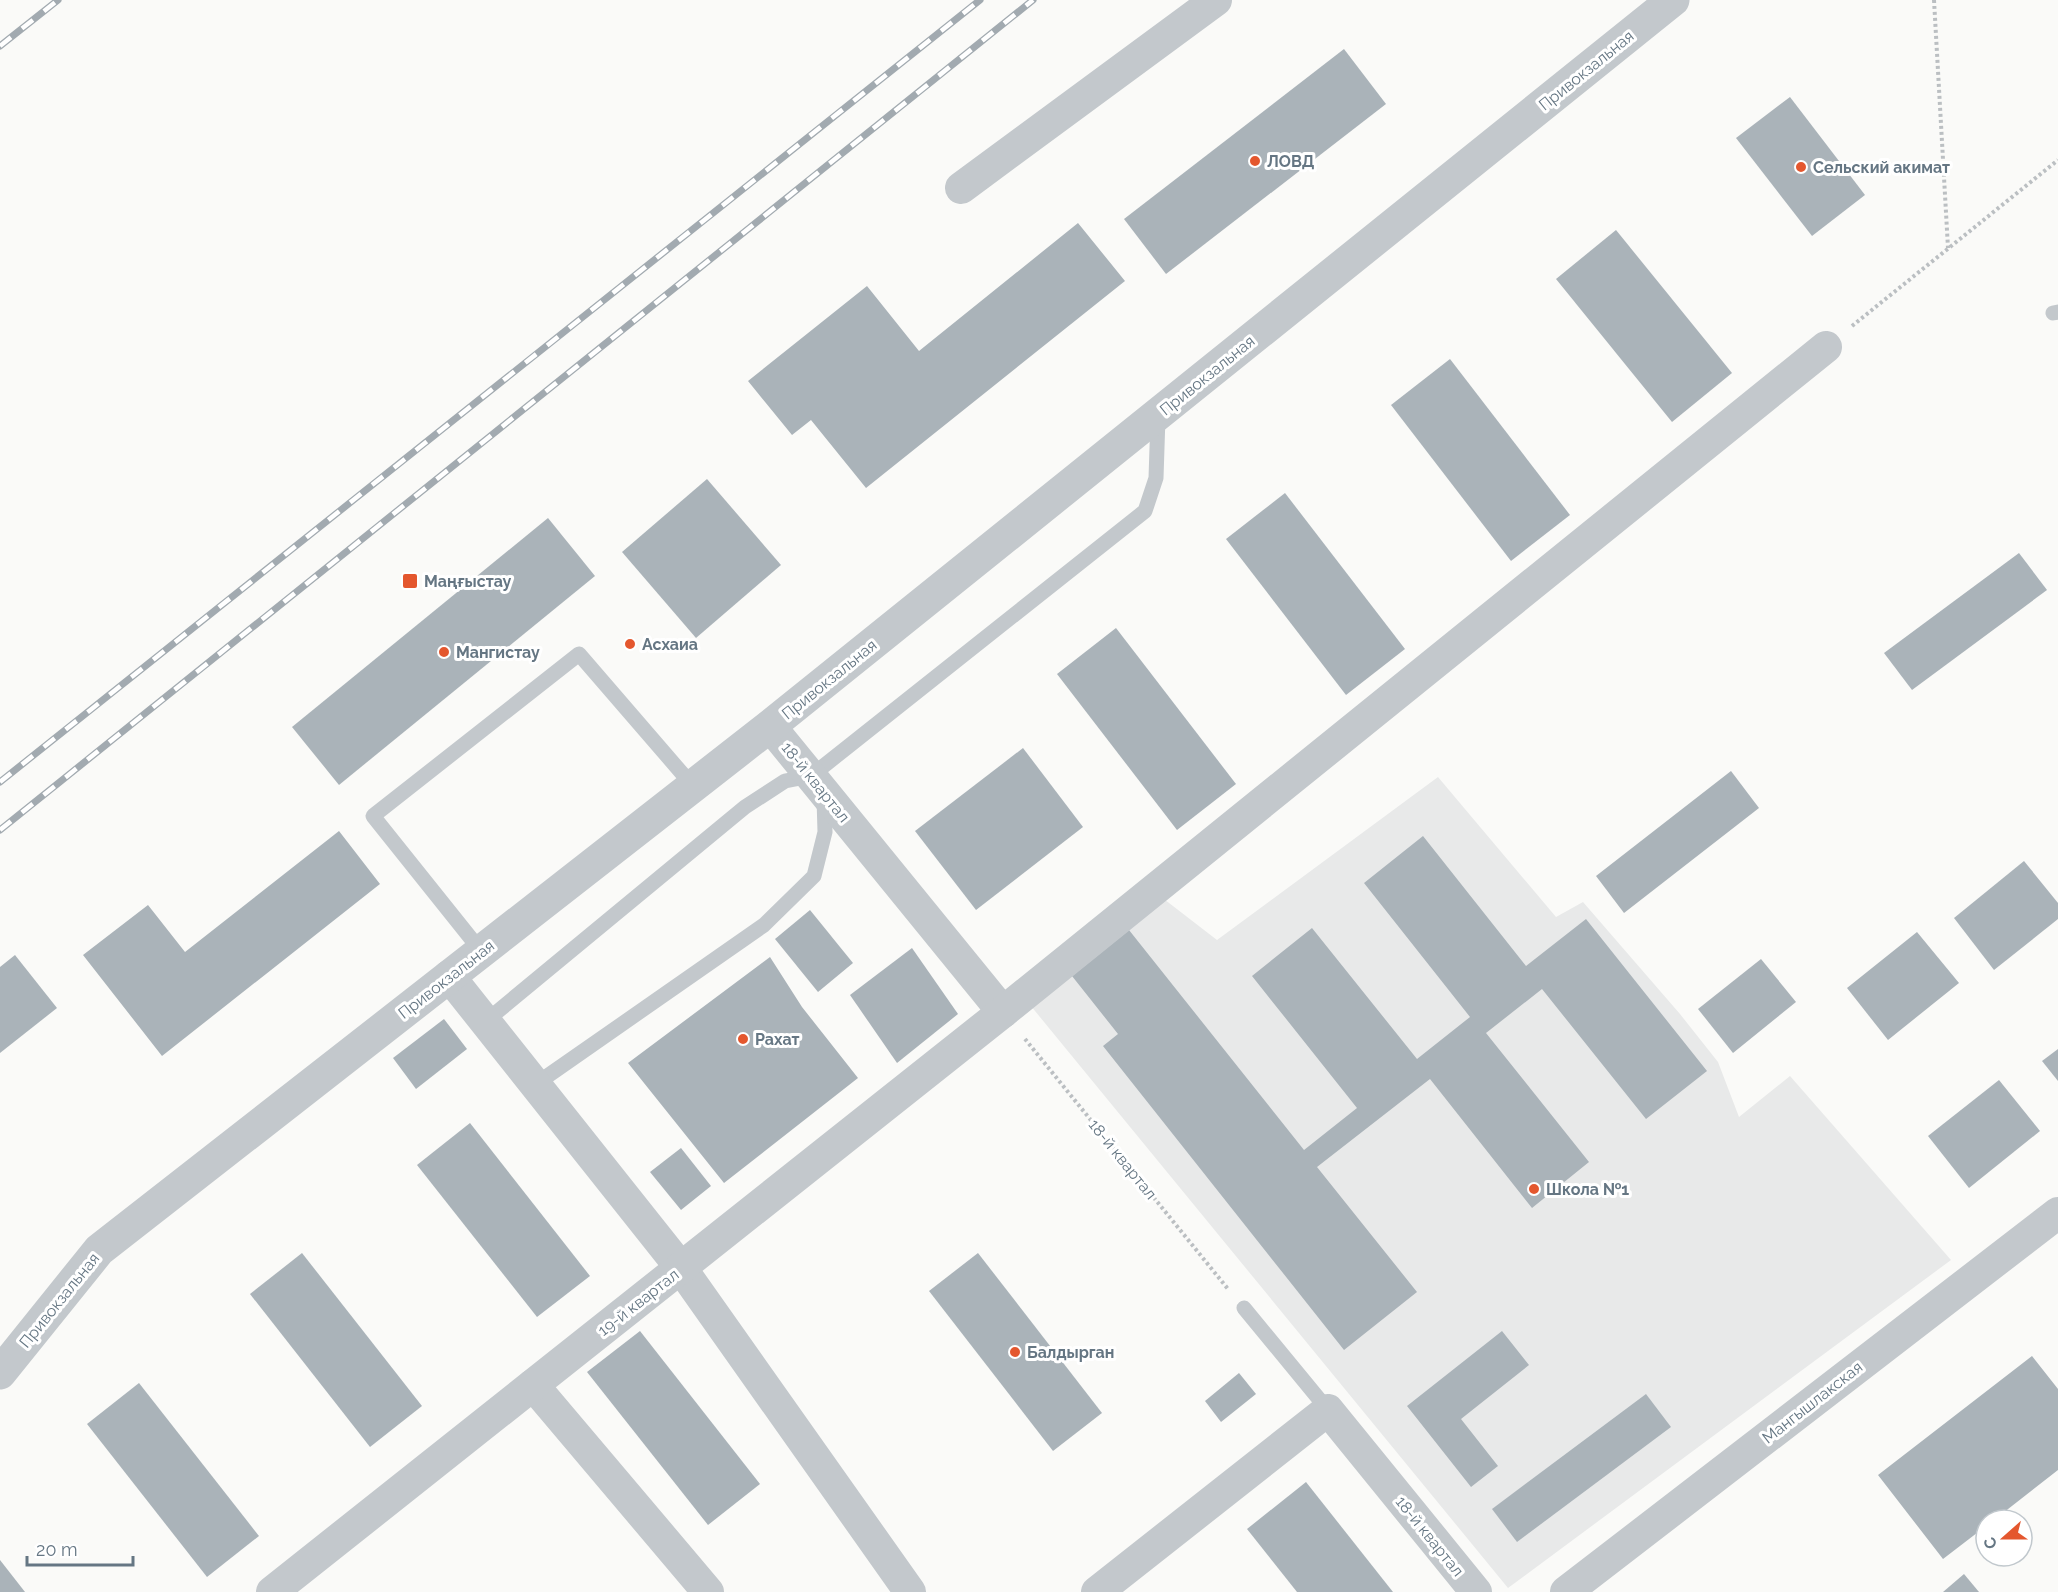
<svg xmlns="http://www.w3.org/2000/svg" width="2058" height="1592" viewBox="0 0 2058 1592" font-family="Raleway,sans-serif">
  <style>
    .built { fill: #e8e9e9 }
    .building { fill: #aab3b9 }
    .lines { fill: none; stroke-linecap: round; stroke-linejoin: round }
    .path { stroke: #bbbfc2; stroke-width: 4; stroke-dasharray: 3 3; stroke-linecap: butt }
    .service { stroke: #c3c8cc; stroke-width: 15 }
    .minor { stroke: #c3c8cc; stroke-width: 32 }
    .tertiary { stroke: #c3c8cc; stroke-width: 33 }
    .rail-casing { stroke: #a2aab0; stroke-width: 7 }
    .rail { stroke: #fff; stroke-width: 4.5; stroke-dasharray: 14; stroke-linecap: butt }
    .poi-dot { fill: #e4572e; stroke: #fff; stroke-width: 2 }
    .labels { text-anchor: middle; stroke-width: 6; stroke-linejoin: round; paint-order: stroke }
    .street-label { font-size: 16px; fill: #657683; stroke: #fff }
    .poi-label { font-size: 16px; font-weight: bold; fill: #657683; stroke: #fff; text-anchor: start }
  </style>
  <rect width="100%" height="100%" fill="#fafaf8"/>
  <path class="built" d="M 1438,777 L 1556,917 L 1583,902 L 1680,1014 L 1718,1062 L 1739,1117 L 1790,1076 L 1951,1260 L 1508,1588 L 1026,1000 L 1160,896 L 1217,940 Z"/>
  <g class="building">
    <path d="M 1344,49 L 1386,104 L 1166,274 L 1124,219 Z"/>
    <path d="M 1790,97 L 1865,195 L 1812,236 L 1736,138 Z"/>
    <path d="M 1078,223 L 1125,281 L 866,488 L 811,420 L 792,435 L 748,381 L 867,286 L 919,351 Z"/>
    <path d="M 1616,230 L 1732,373 L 1672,422 L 1556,279 Z"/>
    <path d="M 1450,359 L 1570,515 L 1511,561 L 1391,405 Z"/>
    <path d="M 707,479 L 781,565 L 696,638 L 622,552 Z"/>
    <path d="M 1285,493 L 1405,649 L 1346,695 L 1226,539 Z"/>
    <path d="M 548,518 L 595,576 L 339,785 L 292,727 Z"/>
    <path d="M 2019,553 L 2047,590 L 1912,690 L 1884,653 Z"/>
    <path d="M 1116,628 L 1236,784 L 1177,830 L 1057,674 Z"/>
    <path d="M 1023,748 L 1083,827 L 976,910 L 915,831 Z"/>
    <path d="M 1731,771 L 1759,808 L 1624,913 L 1596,876 Z"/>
    <path d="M 339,831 L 380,884 L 162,1056 L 83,955 L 148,905 L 185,952 Z"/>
    <path d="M 1423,836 L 1526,966 L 1586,919 L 1707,1071 L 1646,1119 L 1542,989 L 1486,1033 L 1589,1162 L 1532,1208 L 1430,1079 L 1317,1167 L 1417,1292 L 1344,1350 L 1103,1046 L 1118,1034 L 1072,976 L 1129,930 L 1304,1150 L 1357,1108 L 1252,976 L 1312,928 L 1417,1059 L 1470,1017 L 1364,883 Z"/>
    <path d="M 2024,861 L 2058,903 L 2058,919 L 1994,970 L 1954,918 Z"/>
    <path d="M 810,910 L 853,963 L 818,992 L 775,939 Z"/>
    <path d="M 1917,932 L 1959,983 L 1888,1040 L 1847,988 Z"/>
    <path d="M 912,948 L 958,1014 L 897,1063 L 850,995 Z"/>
    <path d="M 15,955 L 57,1008 L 0,1053 L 0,967 Z"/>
    <path d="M 770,957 L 802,1007 L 858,1078 L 724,1183 L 628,1063 Z"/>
    <path d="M 1761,959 L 1796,1002 L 1733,1053 L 1698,1009 Z"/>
    <path d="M 444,1019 L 467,1049 L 416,1089 L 393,1058 Z"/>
    <path d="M 2058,1049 L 2058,1081 L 2042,1061 Z"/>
    <path d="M 1999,1080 L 2040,1131 L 1969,1188 L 1928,1136 Z"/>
    <path d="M 470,1123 L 590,1276 L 537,1317 L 417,1165 Z"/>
    <path d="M 681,1148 L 711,1186 L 681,1210 L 650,1172 Z"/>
    <path d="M 302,1253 L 422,1406 L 370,1447 L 250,1294 Z"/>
    <path d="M 978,1253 L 1102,1413 L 1053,1451 L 929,1291 Z"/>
    <path d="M 640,1331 L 760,1484 L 708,1525 L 587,1372 Z"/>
    <path d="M 1502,1331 L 1529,1365 L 1461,1419 L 1498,1466 L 1471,1487 L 1407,1406 Z"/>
    <path d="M 2032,1356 L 2058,1389 L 2058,1470 L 1994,1520 L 1986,1520 L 1986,1526 L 1943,1559 L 1878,1475 Z"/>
    <path d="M 1239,1373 L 1256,1394 L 1221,1422 L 1205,1401 Z"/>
    <path d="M 139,1383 L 259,1536 L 207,1577 L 87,1424 Z"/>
    <path d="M 1646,1394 L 1671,1427 L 1517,1542 L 1492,1509 Z"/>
    <path d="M 1306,1482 L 1393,1592 L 1297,1592 L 1247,1529 Z"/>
    <path d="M 0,1560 L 25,1592 L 0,1592 Z"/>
    <path d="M 1964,1574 L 1979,1592 L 1943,1592 Z"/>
  </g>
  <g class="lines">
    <g class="path">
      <path d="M 1934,0 L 1948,248"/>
      <path d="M 1852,326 L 2058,160"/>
      <path d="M 1025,1039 L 1228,1289"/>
    </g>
    <g class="service">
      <path d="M 2053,313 L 2058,312"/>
      <path d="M 481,951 L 373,816 L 579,654 L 693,786"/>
      <path d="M 486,1021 L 745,807 L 785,781 L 811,776 L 1145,511 L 1156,478 L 1158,417"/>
      <path d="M 536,1084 L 764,925 L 814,876 L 825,832 L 824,798"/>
      <path d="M 1244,1308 L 1328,1410"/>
    </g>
    <g class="minor">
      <path d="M 961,188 L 1216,0"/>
      <path d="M 770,726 L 1003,1012"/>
      <path d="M 449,976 L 681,1268 L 910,1592"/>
      <path d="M 533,1385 L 708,1592"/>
      <path d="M 272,1592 L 1003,1012 L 1826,347"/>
      <path d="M 1097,1592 L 1328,1410 L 1476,1592"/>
      <path d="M 1566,1592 L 2058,1213"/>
    </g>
    <path class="tertiary" d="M 0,1373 L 99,1250 L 770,726 L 1673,0"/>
    <g class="rail-casing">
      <g id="rail">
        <path d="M 0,46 L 58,0"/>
        <path d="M 0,782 L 980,0"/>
        <path d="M 0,830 L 1033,0"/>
      </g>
    </g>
    <use href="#rail" class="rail"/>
  </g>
  <g class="poi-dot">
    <circle cx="1255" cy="161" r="6"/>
    <circle cx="1801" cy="167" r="6"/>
    <rect x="402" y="573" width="16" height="16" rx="3"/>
    <circle cx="630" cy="644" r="6"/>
    <circle cx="444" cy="652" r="6"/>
    <circle cx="743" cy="1039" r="6"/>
    <circle cx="1534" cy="1189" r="6"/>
    <circle cx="1015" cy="1352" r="6"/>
  </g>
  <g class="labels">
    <g class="street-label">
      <text transform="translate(1586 70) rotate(-39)" y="6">Привокзальная</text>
      <text transform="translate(1207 375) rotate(-39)" y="6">Привокзальная</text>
      <text transform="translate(829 679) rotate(-39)" y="6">Привокзальная</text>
      <text transform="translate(816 782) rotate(51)" y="6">18-й квартал</text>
      <text transform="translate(446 979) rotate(-38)" y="6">Привокзальная</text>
      <text transform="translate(1123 1159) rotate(51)" y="6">18-й квартал</text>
      <text transform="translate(59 1300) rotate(-51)" y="6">Привокзальная</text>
      <text transform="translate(638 1302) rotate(-38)" y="6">19-й квартал</text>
      <text transform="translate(1812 1402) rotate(-38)" y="6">Мангышлакская</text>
      <text transform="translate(1430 1536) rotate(51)" y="6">18-й квартал</text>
    </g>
    <g class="poi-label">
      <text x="1267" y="167">ЛОВД</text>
      <text x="1813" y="173">Сельский акимат</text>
      <text x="424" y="587">Маңғыстау</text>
      <text x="642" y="650">Асхаиа</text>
      <text x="456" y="658">Мангистау</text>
      <text x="755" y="1045">Рахат</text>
      <text x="1546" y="1195">Школа №1</text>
      <text x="1027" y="1358">Балдырган</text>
    </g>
  </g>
  <g transform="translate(2004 1538) rotate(249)"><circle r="28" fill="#ffffff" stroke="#c1c8cd" stroke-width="1.5"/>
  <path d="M0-4.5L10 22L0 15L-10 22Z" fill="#e4572e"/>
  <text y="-9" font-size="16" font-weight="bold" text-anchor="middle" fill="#657683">С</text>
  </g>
  <path d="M27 1556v9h106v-9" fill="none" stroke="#657683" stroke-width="3"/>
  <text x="36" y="1556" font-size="18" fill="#657683" stroke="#ffffff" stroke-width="4.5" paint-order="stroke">20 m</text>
</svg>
